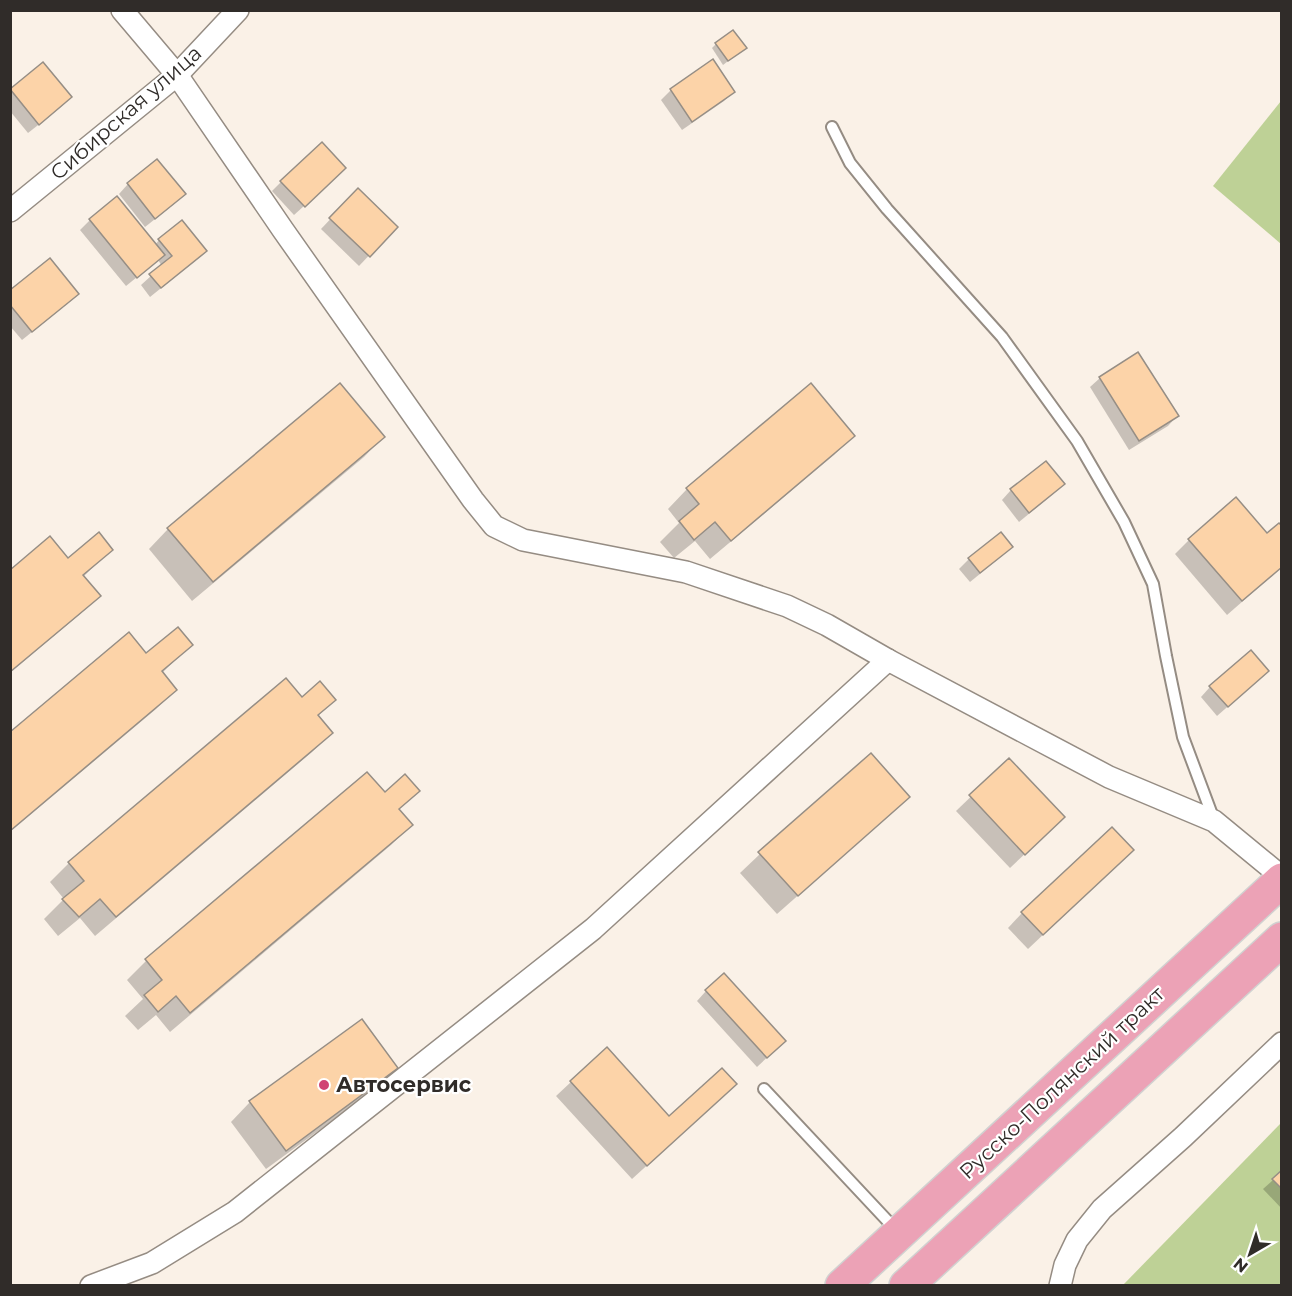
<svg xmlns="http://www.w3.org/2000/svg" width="1292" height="1296" viewBox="0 0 1292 1296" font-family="Montserrat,sans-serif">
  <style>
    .green { fill: #bed196 }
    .shadow { fill: #0003 }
    .building { fill: #fcd3a8; stroke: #968e85; stroke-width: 1.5 }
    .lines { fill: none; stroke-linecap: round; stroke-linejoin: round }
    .service-casing { stroke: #958c83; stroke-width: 14 }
    .minor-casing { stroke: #958c83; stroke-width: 24 }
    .primary-casing { stroke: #d1d1d0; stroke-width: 36 }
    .service { stroke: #fff; stroke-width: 10 }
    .minor { stroke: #fff; stroke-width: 21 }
    .primary { stroke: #eca2b6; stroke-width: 33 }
    .poi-dot { fill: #d04374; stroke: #fff; stroke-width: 2 }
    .labels { text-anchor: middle; stroke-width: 4.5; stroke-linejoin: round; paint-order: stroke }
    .street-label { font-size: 21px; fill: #302c29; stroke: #fff }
    .poi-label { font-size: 21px; font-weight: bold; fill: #302c29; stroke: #fff; text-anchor: start }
  </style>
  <rect width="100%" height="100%" fill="#faf1e7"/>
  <g class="green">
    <path d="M 1281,101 L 1281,244 L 1213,186 Z"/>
    <path d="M 1281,1123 L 1281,1285 L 1123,1285 Z"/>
  </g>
  <g class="shadow">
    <path d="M 716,44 L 745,48 L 723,65 L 712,48 Z"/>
    <path d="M 713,61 L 733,92 L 724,101 L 682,130 L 661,100 L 671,90 Z"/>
    <path d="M 43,64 L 70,97 L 61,107 L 28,133 L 10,111 L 10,91 Z"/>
    <path d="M 335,178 L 294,215 L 272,191 L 281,182 Z"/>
    <path d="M 128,184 L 184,194 L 174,204 L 145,227 L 119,194 Z"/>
    <path d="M 358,190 L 396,227 L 359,266 L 321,229 Z"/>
    <path d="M 90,220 L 155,245 L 159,240 L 205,251 L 196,260 L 150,297 L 141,285 L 162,266 L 158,260 L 126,286 L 80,230 Z"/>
    <path d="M 10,292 L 77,294 L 68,303 L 22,340 L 10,326 Z"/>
    <path d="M 1100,378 L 1177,416 L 1168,426 L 1129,450 L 1090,387 Z"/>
    <path d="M 853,436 L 834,455 L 710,559 L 695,541 L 674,558 L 660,542 L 679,523 L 668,509 L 687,489 Z"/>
    <path d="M 383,437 L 364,457 L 192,601 L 149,549 L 168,529 Z"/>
    <path d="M 1063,484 L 1053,494 L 1019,522 L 1002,500 L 1011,490 Z"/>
    <path d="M 1189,540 L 1282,567 L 1227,615 L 1175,554 Z"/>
    <path d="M 1011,547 L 1002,556 L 970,582 L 959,569 L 969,559 Z"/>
    <path d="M 111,550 L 83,577 L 99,596 L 79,615 L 10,673 L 10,571 Z"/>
    <path d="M 191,645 L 162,673 L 175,690 L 156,709 L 10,832 L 10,734 Z"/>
    <path d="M 1258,680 L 1217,716 L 1201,697 L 1210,687 Z"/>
    <path d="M 302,699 L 334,700 L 317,717 L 331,733 L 312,752 L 95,936 L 80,918 L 58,936 L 44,919 L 64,899 L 50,882 L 69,863 Z"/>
    <path d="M 1009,760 L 1049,831 L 1010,868 L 956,811 Z"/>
    <path d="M 367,774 L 384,794 L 418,791 L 398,810 L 411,825 L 391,845 L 170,1032 L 156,1015 L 138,1030 L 125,1016 L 143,999 L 127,980 L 146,961 Z"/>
    <path d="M 888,816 L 777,914 L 740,873 L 760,854 Z"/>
    <path d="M 1117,865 L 1028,949 L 1008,928 L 1022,913 Z"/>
    <path d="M 706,991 L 775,1050 L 757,1067 L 697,1001 Z"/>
    <path d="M 396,1068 L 377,1088 L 266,1169 L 231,1122 L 250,1102 Z"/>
    <path d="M 571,1082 L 669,1118 L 720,1099 L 632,1179 L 556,1096 Z"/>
    <path d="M 1282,1172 L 1282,1209 L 1263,1189 Z"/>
  </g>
  <g class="building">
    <path d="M 733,30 L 747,48 L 728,61 L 715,43 Z"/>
    <path d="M 713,59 L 735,92 L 692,122 L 670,89 Z"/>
    <path d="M 43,62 L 72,97 L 39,125 L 10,89 Z"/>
    <path d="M 322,142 L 346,168 L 305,207 L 280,181 Z"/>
    <path d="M 157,159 L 186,194 L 155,219 L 127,183 Z"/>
    <path d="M 358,188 L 398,227 L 370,257 L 329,218 Z"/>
    <path d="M 117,196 L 165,255 L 137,278 L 89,219 Z"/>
    <path d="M 182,220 L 207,251 L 161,288 L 149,274 L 172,256 L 158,239 Z"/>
    <path d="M 50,258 L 79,294 L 32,332 L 10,305 L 10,290 Z"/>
    <path d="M 1138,352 L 1179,416 L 1139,441 L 1099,377 Z"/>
    <path d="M 340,383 L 385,437 L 213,582 L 167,528 Z"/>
    <path d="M 811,383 L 855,436 L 731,541 L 715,522 L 694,540 L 679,521 L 699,504 L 686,488 Z"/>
    <path d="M 1046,461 L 1065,484 L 1029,513 L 1010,489 Z"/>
    <path d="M 1236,497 L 1267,533 L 1279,523 L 1282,526 L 1282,567 L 1242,601 L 1188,539 Z"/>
    <path d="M 99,532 L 113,550 L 83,575 L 101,596 L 10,672 L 10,570 L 50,536 L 68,558 Z"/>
    <path d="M 1001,532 L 1013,547 L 980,573 L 968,558 Z"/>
    <path d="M 178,627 L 193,645 L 162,671 L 177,690 L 10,831 L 10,732 L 129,632 L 146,653 Z"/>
    <path d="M 1251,650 L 1269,671 L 1228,707 L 1209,686 Z"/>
    <path d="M 286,678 L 302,697 L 320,681 L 336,700 L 318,715 L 333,733 L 116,917 L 100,899 L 79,917 L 62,899 L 84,881 L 68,862 Z"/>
    <path d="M 871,753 L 910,797 L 798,896 L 758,852 Z"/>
    <path d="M 1009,758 L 1065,817 L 1025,855 L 969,795 Z"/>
    <path d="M 367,772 L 385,792 L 405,774 L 420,791 L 399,809 L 413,825 L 190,1013 L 176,996 L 158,1012 L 144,995 L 162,980 L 145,959 Z"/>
    <path d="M 1112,827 L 1134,850 L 1043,935 L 1021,912 Z"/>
    <path d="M 724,973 L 786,1041 L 767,1058 L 705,990 Z"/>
    <path d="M 362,1019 L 398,1068 L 286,1151 L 249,1101 Z"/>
    <path d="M 607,1047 L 669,1116 L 722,1068 L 737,1084 L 647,1166 L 570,1081 Z"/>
    <path d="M 1282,1170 L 1282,1189 L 1272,1179 Z"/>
  </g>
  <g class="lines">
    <g class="service-casing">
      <g id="service">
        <path d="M 832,127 L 850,163 L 887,209 L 1002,337 L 1077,441 L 1124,522 L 1153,584 L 1166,656 L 1183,737 L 1214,820"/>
        <path d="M 764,1089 L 897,1231"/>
      </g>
    </g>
    <g class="minor-casing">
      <g id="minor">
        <path d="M 122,10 L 177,75 L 283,230 L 473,500 L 494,526 L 523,540 L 686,572 L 787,606 L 827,625 L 888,660 L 1109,777 L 1214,821 L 1282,877"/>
        <path d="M 10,211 L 177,75 L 238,10"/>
        <path d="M 91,1286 L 152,1263 L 235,1212 L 593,929 L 888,660"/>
        <path d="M 1060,1286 L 1065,1265 L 1077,1240 L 1102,1209 L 1183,1137 L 1282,1043"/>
      </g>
    </g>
    <g class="primary-casing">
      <g id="primary">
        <path d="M 842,1286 L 1282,880"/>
        <path d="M 906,1286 L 1282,939"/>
      </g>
    </g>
    <use href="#service" class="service"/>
    <use href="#minor" class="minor"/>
    <use href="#primary" class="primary"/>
  </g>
  <circle class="poi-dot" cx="324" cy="1085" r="6"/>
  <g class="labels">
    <g class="street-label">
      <text transform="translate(126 113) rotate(-41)" y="7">Сибирская улица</text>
      <text transform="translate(1062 1083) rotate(-43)" y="7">Русско-Полянский тракт</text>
    </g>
    <g class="poi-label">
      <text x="336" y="1092">Автосервис</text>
    </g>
  </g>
  <rect width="1292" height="1296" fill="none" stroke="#302c29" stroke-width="24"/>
  <g transform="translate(1250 1254) rotate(219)" stroke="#ffffff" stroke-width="4.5" paint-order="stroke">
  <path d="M0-4.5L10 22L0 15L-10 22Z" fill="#302c29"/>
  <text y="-9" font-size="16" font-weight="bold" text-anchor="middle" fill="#302c29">N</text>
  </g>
</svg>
